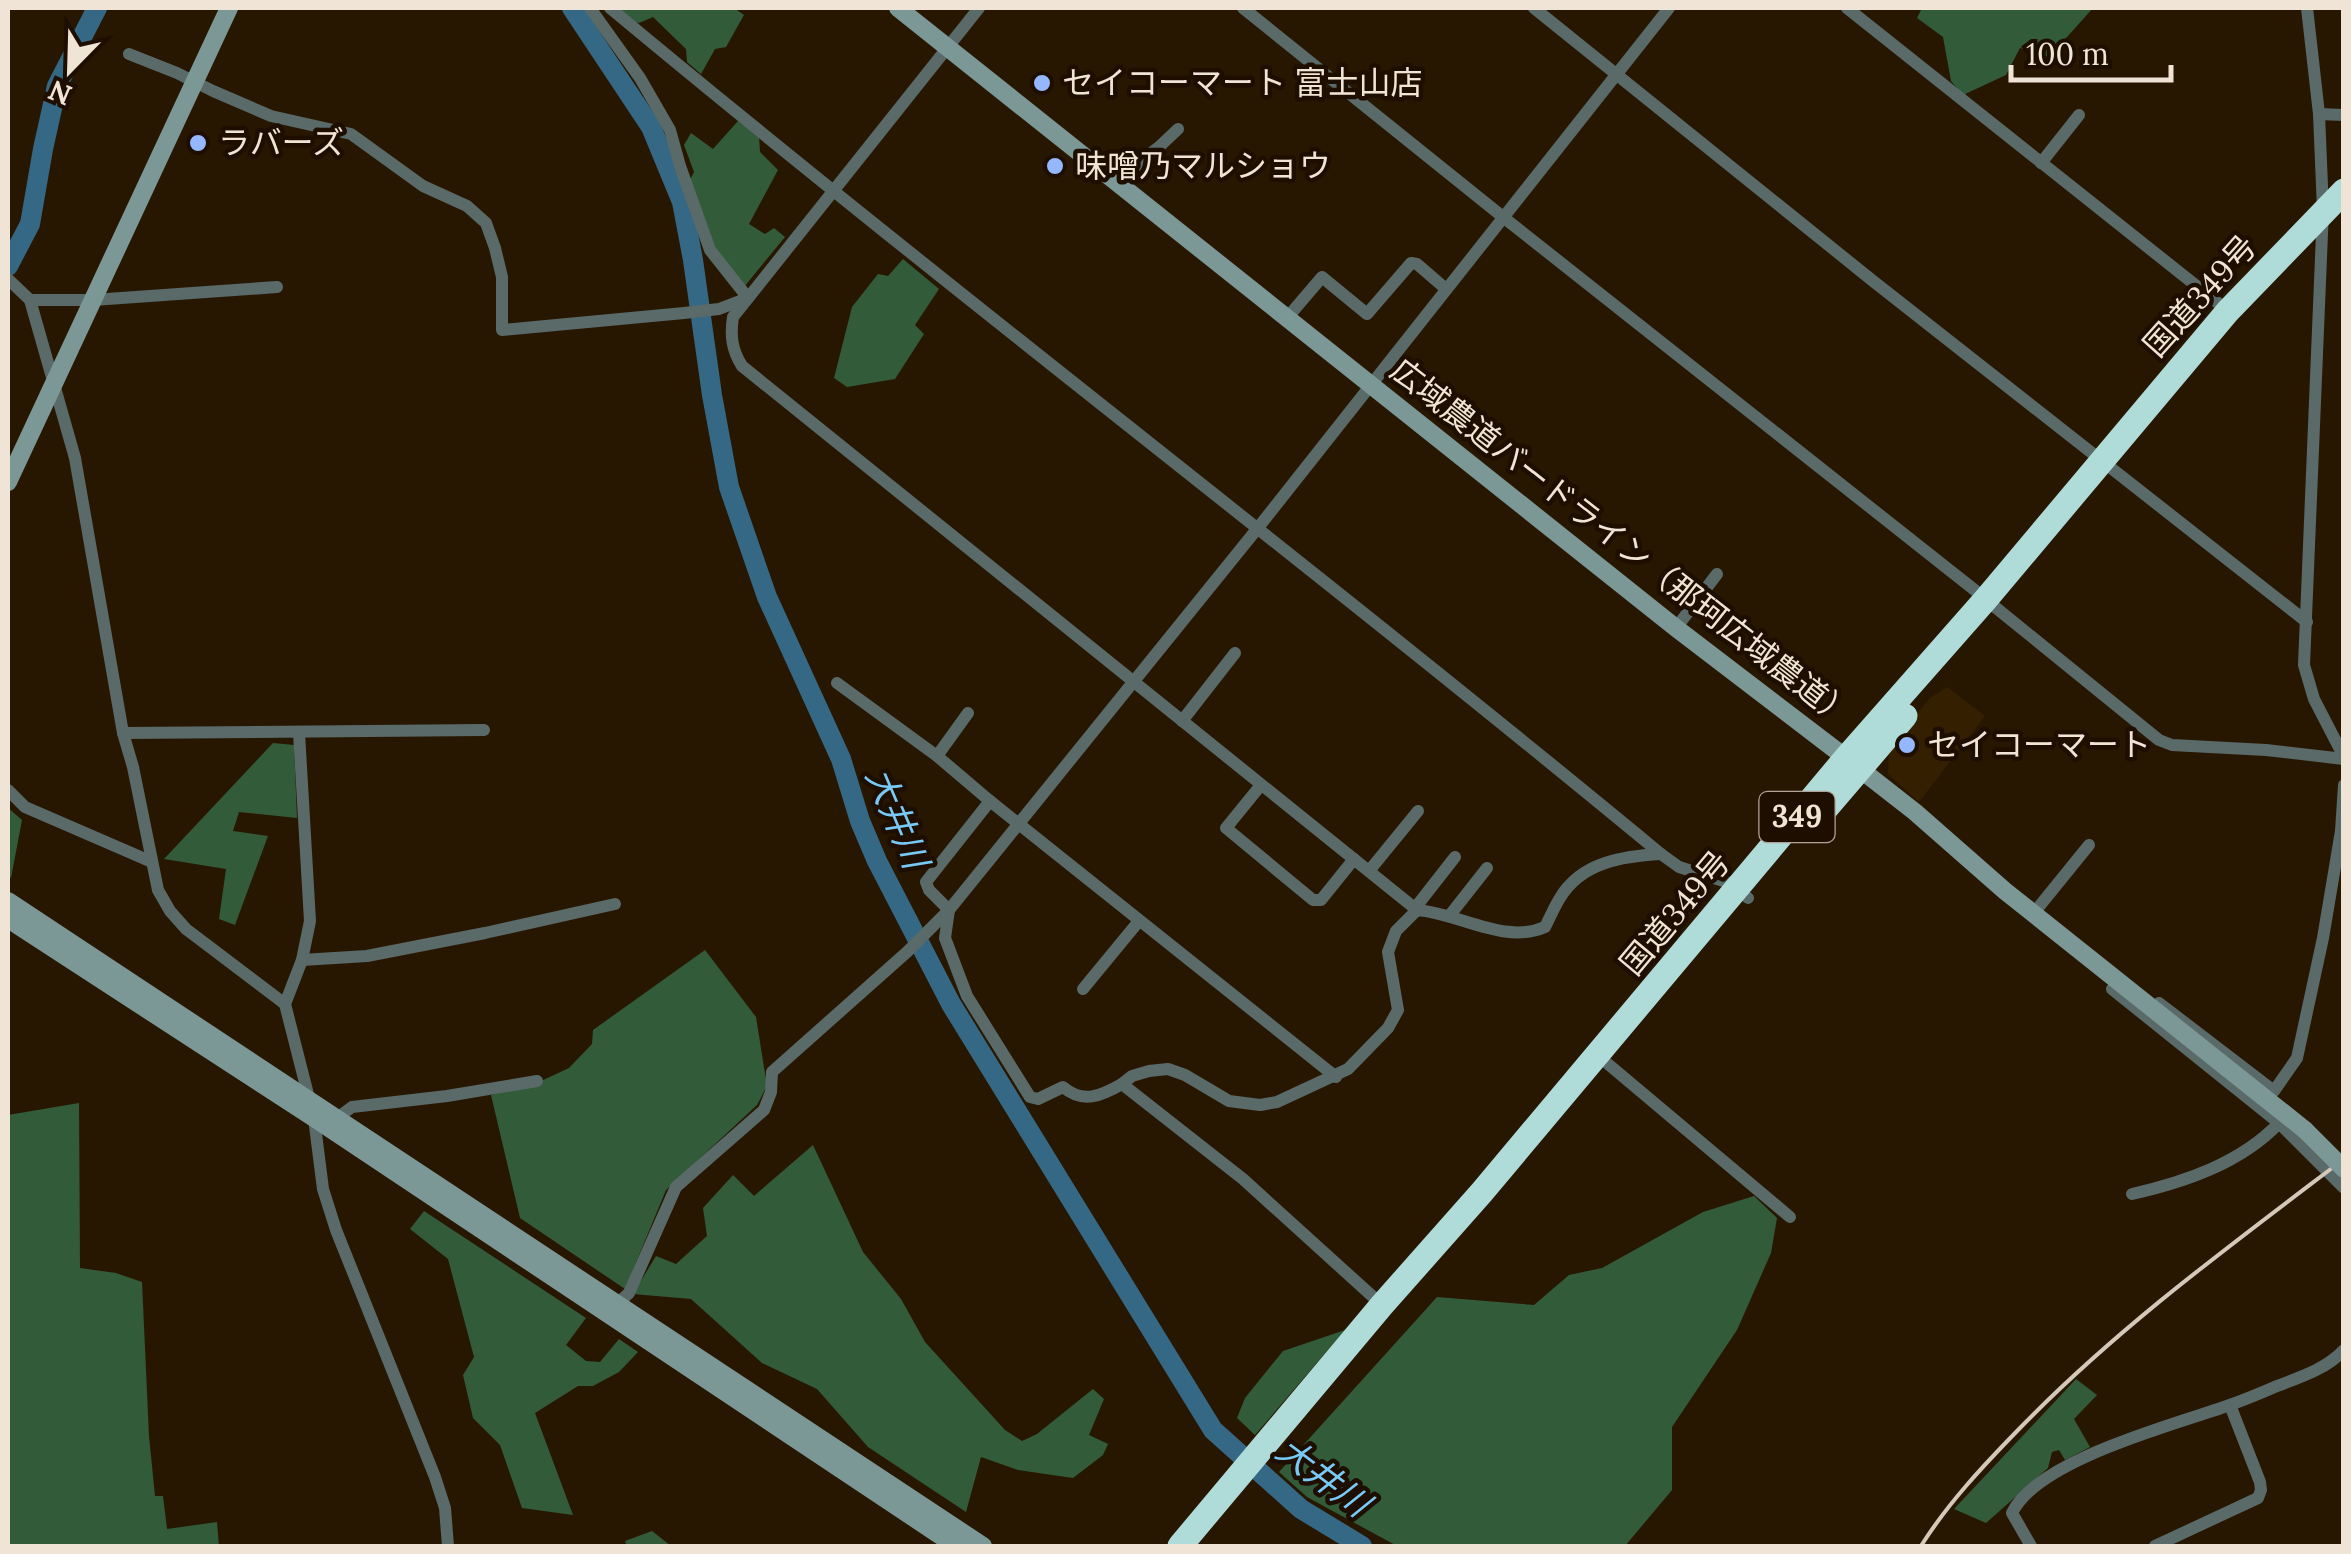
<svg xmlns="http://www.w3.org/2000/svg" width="2351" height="1554" viewBox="0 0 2351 1554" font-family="Lora,'Noto Sans JP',serif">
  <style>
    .built { fill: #341f00 }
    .forest { fill: #325b3a }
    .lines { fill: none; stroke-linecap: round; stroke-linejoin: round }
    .river { stroke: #356885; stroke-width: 20 }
    .street { stroke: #596a69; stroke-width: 12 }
    .secondary { stroke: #7c9896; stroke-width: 18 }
    .highway { stroke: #afdcd9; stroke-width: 25 }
    .rail { stroke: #d4c8b8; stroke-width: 4 }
    .secondary-bridge { stroke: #7c9896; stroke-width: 18 }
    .poi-dot { fill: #94b7fd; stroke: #1e0e00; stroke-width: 4 }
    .labels { text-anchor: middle; stroke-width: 9; stroke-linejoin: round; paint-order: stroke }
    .shield { fill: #1e0e00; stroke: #b1a496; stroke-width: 2.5 }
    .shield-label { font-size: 30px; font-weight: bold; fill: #f0e4d6 }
    .poi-label { font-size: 32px; fill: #f0e4d6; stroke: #1e0e00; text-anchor: start }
    .street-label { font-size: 32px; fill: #f0e4d6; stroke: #1e0e00 }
    .water-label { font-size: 35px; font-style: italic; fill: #79c9f6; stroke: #1e0e00 }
  </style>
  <rect width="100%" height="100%" fill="#281700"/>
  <path class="built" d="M 1947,687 L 1985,716 L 1919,802 L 1888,774 L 1889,748 L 1930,698 Z"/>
  <g class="forest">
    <path d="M 606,8 L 734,8 L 744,15 L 726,47 L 715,49 L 701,74 L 687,62 L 686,49 L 653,17 L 639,23 L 613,16 Z"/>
    <path d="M 1922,8 L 2093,8 L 2049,57 L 2020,48 L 2006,75 L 1963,95 L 1951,81 L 1943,37 L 1917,18 Z"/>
    <path d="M 738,121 L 759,136 L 760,152 L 778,170 L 749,224 L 765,234 L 774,228 L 785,237 L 744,287 L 713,249 L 690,180 L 694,172 L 684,145 L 691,133 L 713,149 Z"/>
    <path d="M 903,259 L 939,289 L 915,325 L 924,334 L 895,379 L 847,387 L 834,378 L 852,307 L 878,274 L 888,276 Z"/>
    <path d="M 273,743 L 294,745 L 297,818 L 239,812 L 233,831 L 268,836 L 235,925 L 219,919 L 226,869 L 164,859 Z"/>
    <path d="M 8,808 L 22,820 L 11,878 L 8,876 Z"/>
    <path d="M 705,950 L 756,1017 L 767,1086 L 757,1105 L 666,1190 L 625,1289 L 520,1218 L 491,1095 L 539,1082 L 569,1068 L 592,1044 L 593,1030 Z"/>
    <path d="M 79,1103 L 80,1268 L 116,1273 L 142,1282 L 149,1436 L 155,1496 L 163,1496 L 167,1529 L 217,1522 L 219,1546 L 8,1546 L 8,1115 Z"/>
    <path d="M 813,1145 L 863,1252 L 901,1299 L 925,1342 L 1005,1430 L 1022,1441 L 1037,1434 L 1093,1389 L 1104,1399 L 1089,1435 L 1108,1444 L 1103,1455 L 1073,1478 L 1018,1470 L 981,1457 L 966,1512 L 868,1447 L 817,1389 L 762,1363 L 691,1299 L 633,1294 L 656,1256 L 676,1264 L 707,1236 L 703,1208 L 733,1175 L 754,1196 Z"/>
    <path d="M 1754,1196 L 1777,1218 L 1771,1253 L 1737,1330 L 1672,1427 L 1672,1490 L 1625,1546 L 1397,1546 L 1307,1497 L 1279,1472 L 1437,1297 L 1534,1305 L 1569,1275 L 1602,1268 L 1703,1212 Z"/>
    <path d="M 424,1211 L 586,1318 L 566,1345 L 586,1361 L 600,1362 L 619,1339 L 638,1352 L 619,1372 L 593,1386 L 578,1386 L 535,1413 L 573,1515 L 522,1508 L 500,1445 L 473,1418 L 463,1375 L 474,1357 L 448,1259 L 410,1229 Z"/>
    <path d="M 1345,1330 L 1255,1435 L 1237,1418 L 1245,1398 L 1283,1351 Z"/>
    <path d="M 2076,1379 L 2097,1395 L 2074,1419 L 2090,1447 L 2065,1460 L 2059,1450 L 2052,1452 L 2048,1468 L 1986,1523 L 1954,1509 Z"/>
    <path d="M 652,1531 L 671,1546 L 627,1546 L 625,1541 Z"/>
  </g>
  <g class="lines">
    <g class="river">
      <path d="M 572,8 L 651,127 L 682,202 L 693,260 L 712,395 L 729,487 L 767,597 L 841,759 L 860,821 L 877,861 L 951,1004 L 1213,1430 L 1301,1509 L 1362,1546"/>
      <path d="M 8,266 L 30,224 L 43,149 L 57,86 L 97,8"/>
    </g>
    <g class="street">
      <path d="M 590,8 L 640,78 L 670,130 L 680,166 L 710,250 L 748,298"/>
      <path d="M 610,8 C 956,296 1314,567 1661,854 L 1679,867 L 1730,883 L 1748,898"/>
      <path d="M 979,8 L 733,317 C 730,336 732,350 742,366 L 1417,910 C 1459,913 1504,945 1545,927 C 1550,918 1554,907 1560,898 C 1581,862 1624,856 1661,854"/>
      <path d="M 1243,8 L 1503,217 L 1986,599"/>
      <path d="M 1534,8 L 1873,281 L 2307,622"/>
      <path d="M 1847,8 L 2228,311"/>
      <path d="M 2307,8 L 2319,114 L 2323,210 L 2304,665 L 2314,699 L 2344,757"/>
      <path d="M 129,54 L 177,73 L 213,91 L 271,116 L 351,134 L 423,186 L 467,206 L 486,223 L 495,248 L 502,277 L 502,330 L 684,313 L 719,309 L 745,299"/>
      <path d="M 2319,114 L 2344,115"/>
      <path d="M 2041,163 L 2079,115"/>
      <path d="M 1121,185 L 1139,162 L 1159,147 L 1178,129"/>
      <path d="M 8,279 L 30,300 L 75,458 L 123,733 L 133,767 L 158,890 L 170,911 L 186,929 L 285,1004"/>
      <path d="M 30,300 L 93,300 L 277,287"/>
      <path d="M 1287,318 L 1322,277 L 1367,314 L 1411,263 L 1417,264 L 1446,289"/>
      <path d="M 1995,607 L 2159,740 L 2172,745 L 2266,750 L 2344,759"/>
      <path d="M 1676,628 L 1717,574"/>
      <path d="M 837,683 L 937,756 L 990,801 L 1336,1077"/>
      <path d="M 1182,721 L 1235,653"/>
      <path d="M 123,733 L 484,730"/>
      <path d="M 299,733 L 310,921 L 302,960 L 285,1004 L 314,1118 L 323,1189 L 336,1230 L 435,1477 L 445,1508 L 448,1546"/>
      <path d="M 937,756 L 968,713"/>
      <path d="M 1261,785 L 1226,828 L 1313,900 L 1321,900 L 1354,859"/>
      <path d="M 8,790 L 25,807 L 152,862"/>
      <path d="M 990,801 L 926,882 L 929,890 L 949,910 L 945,938 L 967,996 L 1030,1097 L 1038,1099 L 1063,1087 C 1083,1104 1101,1096 1122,1084"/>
      <path d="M 1369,871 L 1418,811"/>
      <path d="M 2033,914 L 2089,845"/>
      <path d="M 1450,915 L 1487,868"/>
      <path d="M 302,960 L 367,956 L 485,933 L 615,904"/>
      <path d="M 1083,989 L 1139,921"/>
      <path d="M 2112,989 L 2279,1123 L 2344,1188"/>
      <path d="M 2159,1003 L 2274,1091 L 2297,1058 L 2323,938 L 2341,831 L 2344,785"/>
      <path d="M 1608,1064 L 1790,1217"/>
      <path d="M 337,1118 L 352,1107 L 447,1096 L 537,1081"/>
      <path d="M 2132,1194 C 2185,1182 2241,1163 2279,1123"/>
      <path d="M 1382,1305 L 1243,1179 L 1122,1084 L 1132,1076 L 1149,1071 L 1168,1069 L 1185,1075 L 1229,1101 L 1260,1105 L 1277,1102 L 1348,1069 L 1388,1028 L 1398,1010 L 1388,952 L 1396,931 L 1417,910 L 1419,903 L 1455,857"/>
      <path d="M 614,1307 L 629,1293 L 676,1187 L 764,1110 L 771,1092 L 772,1072 L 907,952 L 949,910 L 1261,524 L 1669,8"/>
      <path d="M 2031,1546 L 2012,1513 C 2037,1460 2173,1425 2227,1406 C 2244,1400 2261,1393 2277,1386 C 2301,1377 2326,1369 2344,1350"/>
      <path d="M 2155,1546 L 2258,1498 L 2261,1490 L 2260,1482 L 2230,1405"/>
    </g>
    <g class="secondary">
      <path d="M 898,8 L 1676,628 L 1846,758 L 1915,812 L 2005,891 L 2305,1130"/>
      <path d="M 8,482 L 229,8"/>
      <path d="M 8,901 L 983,1546"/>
      <path d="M 8,919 L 314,1118 L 956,1546"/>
    </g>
    <g class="highway">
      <path d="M 1817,819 L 1905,716"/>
      <path d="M 1180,1546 L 1382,1305 L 1482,1192 L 1846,758 L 1986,599 L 2228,311 L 2344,191"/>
    </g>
    <path class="rail" d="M 1921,1546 C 1948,1503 1983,1466 2019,1429 C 2117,1328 2232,1244 2344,1159"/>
    <path class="secondary-bridge" d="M 2305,1130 L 2344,1169"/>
  </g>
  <g class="poi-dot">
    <circle cx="1042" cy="83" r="10"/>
    <circle cx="198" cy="143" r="10"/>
    <circle cx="1055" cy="166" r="10"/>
    <circle cx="1907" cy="745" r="10"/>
  </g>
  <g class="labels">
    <rect class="shield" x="1759.5" y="792" width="75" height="50" rx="8"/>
    <g class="shield-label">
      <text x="1797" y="827">349</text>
    </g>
    <g class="poi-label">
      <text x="1062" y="94">セイコーマート 富士山店</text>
      <text x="218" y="154">ラバーズ</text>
      <text x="1075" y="177">味噌乃マルショウ</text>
      <text x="1927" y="756">セイコーマート</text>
    </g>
    <g class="street-label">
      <text transform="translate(2200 296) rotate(-48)" y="11">国道349号</text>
      <text transform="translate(1622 543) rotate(38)" y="11">広域農道バードライン（那珂広域農道）</text>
      <text transform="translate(1675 913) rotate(-50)" y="11">国道349号</text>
    </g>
    <g class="water-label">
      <text transform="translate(897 818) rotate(67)" y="12">大井川</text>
      <text transform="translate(1323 1477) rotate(37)" y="12">大井川</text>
    </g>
  </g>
  <rect width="2351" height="1554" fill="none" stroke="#f0e4d6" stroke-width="20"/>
  <g transform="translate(70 70) rotate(203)" stroke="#1e0e00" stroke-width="8" paint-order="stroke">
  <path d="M0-8L18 38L0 25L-18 38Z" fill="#f0e4d6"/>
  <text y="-15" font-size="28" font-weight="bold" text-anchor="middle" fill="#f0e4d6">N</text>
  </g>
  <path d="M2011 65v15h160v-15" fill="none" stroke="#f0e4d6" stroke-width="5"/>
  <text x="2026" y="65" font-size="30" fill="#f0e4d6" stroke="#1e0e00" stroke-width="8" paint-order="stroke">100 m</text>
</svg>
